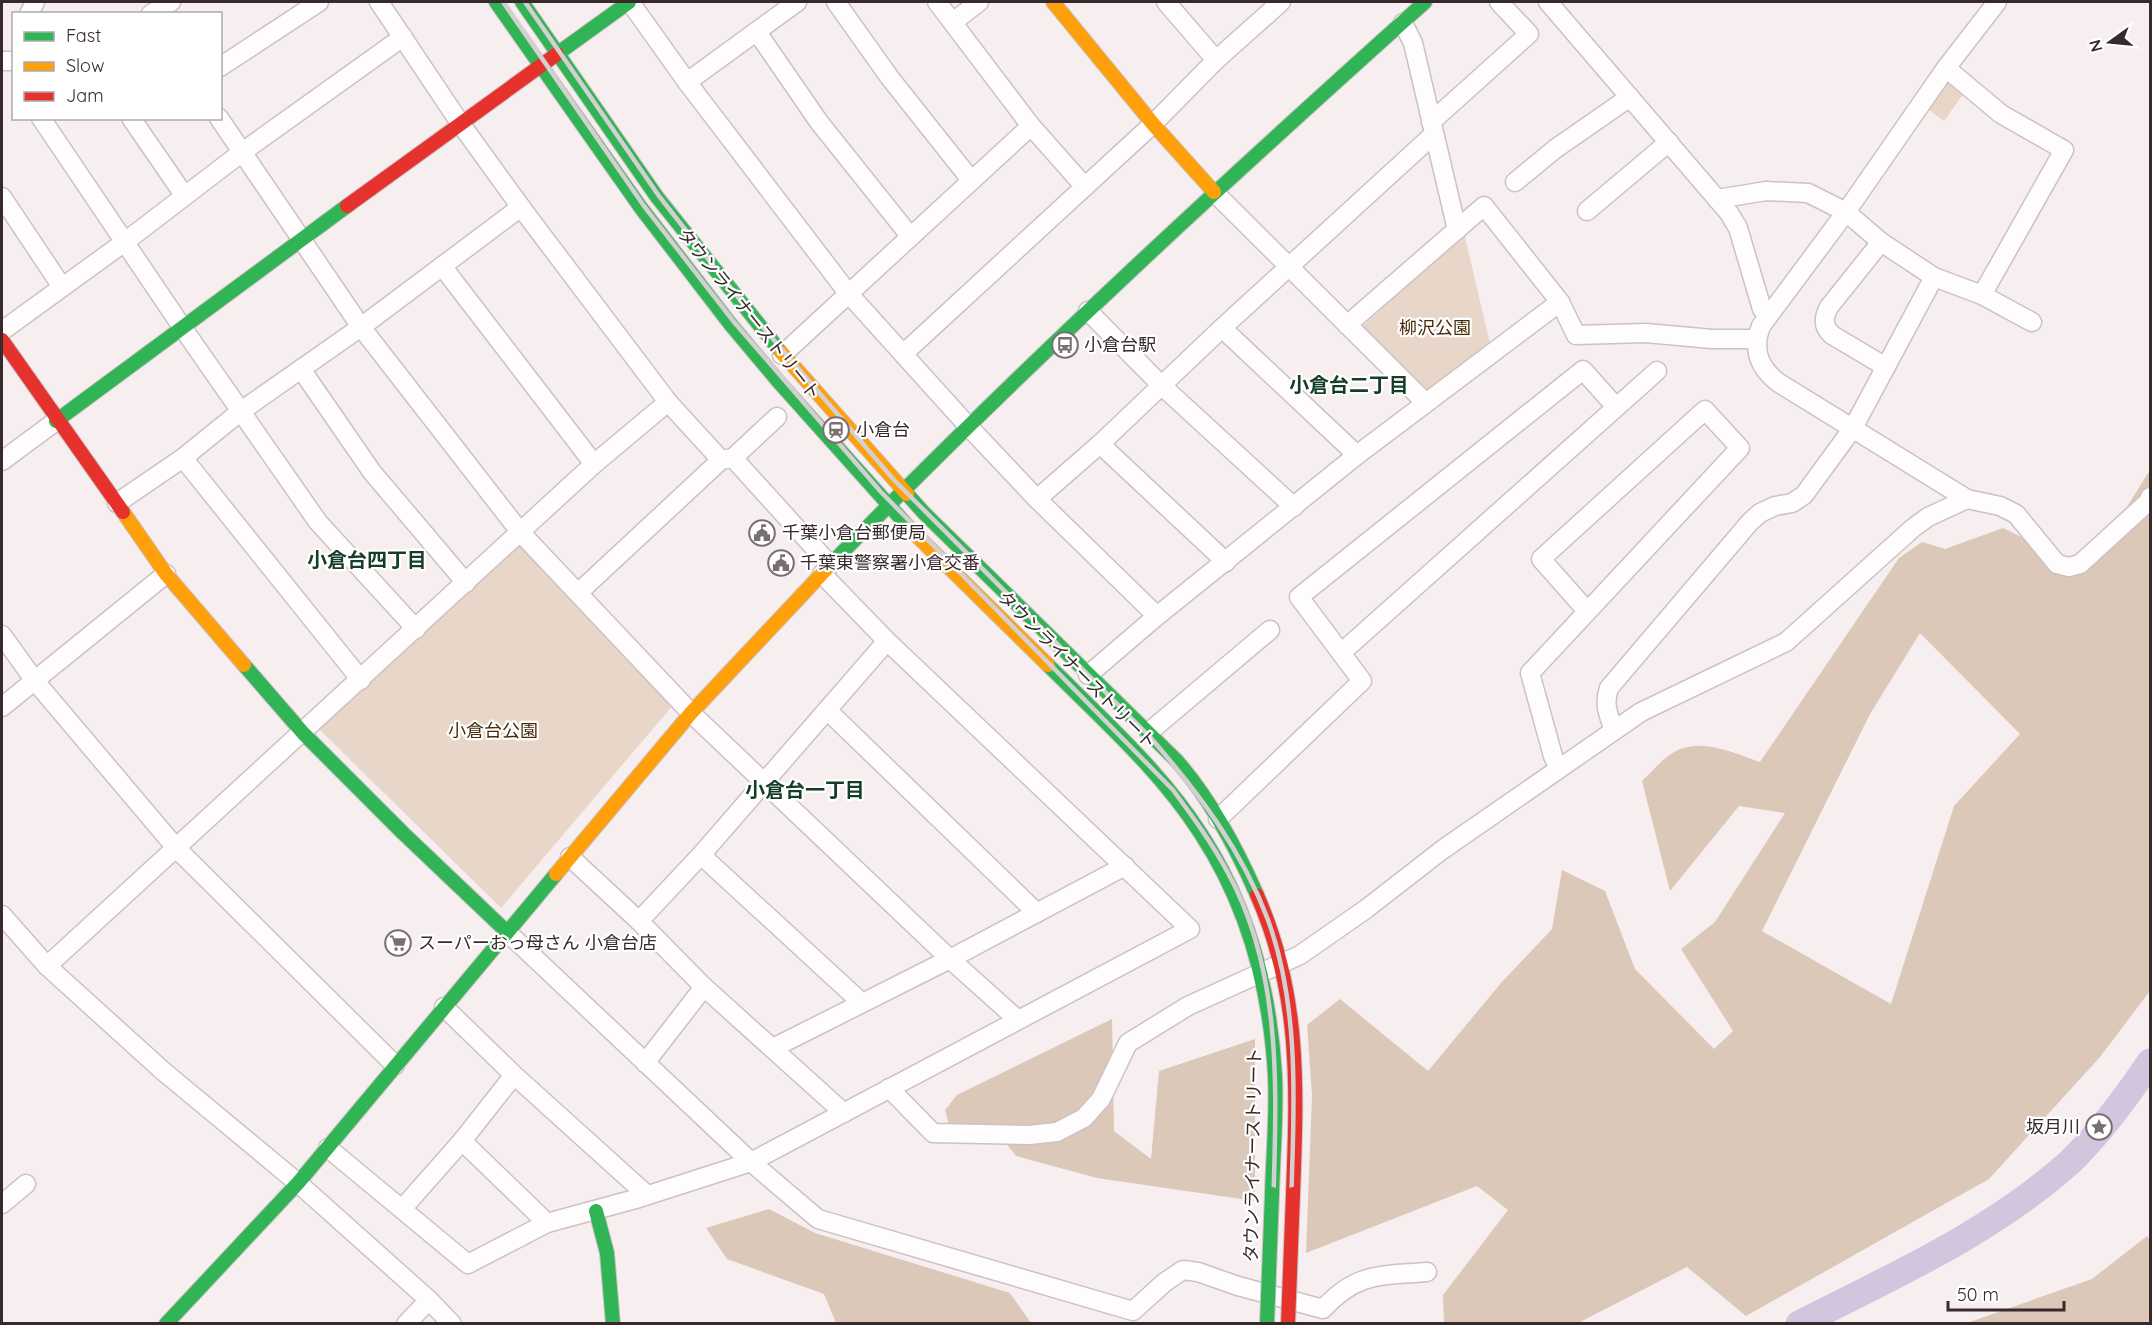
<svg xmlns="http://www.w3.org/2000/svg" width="2152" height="1325" viewBox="0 0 2152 1325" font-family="Quicksand,'Noto Sans JP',sans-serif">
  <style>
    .green { fill: #e8d6c9 }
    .forest { fill: #dbc8b9; fill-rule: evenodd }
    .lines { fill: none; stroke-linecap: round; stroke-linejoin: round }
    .river { stroke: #d2c5dd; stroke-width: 27 }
    .street-casing { stroke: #ccc1c3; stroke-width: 21 }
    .fast-casing { stroke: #ccc1c3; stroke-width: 16 }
    .slow-casing { stroke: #ccc1c3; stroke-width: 16 }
    .jam-casing { stroke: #ccc1c3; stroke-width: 16 }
    .street { stroke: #fefcfd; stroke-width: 18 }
    .fast { stroke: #30b455; stroke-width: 14 }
    .slow { stroke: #ff9f0a; stroke-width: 14 }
    .jam { stroke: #e5322d; stroke-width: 14 }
    .rail { stroke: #d4d0d1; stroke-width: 4.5 }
    .fast-bridge-casing { stroke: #ccc1c3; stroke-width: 16; stroke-linecap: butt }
    .jam-bridge-casing { stroke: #ccc1c3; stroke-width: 16; stroke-linecap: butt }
    .fast-bridge { stroke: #30b455; stroke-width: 14 }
    .jam-bridge { stroke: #e5322d; stroke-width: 14 }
    .labels { text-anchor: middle; stroke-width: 4.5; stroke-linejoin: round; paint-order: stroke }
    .street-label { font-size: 18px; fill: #38292c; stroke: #fff }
    .park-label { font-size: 18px; fill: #492c07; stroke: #fff }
    .poi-label { font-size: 18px; fill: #38292c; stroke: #fff; text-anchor: start }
    .neighbourhood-label { font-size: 20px; font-weight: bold; fill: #153e28; stroke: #fff }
  </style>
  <rect width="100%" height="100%" fill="#f6eeef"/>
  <g class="green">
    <path d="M 1952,79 L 1966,90 L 1944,121 L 1926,108 L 1945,81 Z"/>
    <path d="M 1464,233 L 1491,348 L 1430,395 L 1359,330 Z"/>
    <path d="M 520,545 L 673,705 L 501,908 L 317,727 Z"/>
  </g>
  <g class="forest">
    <path d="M 2150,472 L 2150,991 L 2100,1057 L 1989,1179 L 1746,1316 L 1687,1267 L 1578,1323 L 1444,1323 L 1443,1295 L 1508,1210 L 1477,1186 L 1306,1253 L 1312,1096 L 1307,1025 L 1340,999 L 1428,1071 L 1501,983 L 1552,929 L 1562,870 L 1605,891 L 1635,969 L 1714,1049 L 1733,1031 L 1681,949 L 1715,922 L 1785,813 L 1739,806 L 1670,891 L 1642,781 C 1652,772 1662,759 1674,752 C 1702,737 1733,753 1760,762 L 1899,558 L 1922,542 L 1945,549 L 2003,528 L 2088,570 L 2148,473 ZM 1920,633 L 2020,734 L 1954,806 L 1891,1004 L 1762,931 L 1870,714 Z"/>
    <path d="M 1112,1019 L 1114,1131 L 1151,1159 L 1159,1071 L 1255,1039 L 1255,1201 L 1097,1178 L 1016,1156 L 992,1126 L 949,1125 L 945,1110 L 957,1095 Z"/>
    <path d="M 769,1209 L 815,1233 L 1010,1293 L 1031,1323 L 836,1323 L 824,1294 L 727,1259 L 706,1228 Z"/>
    <path d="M 2147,1236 L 2150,1240 L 2150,1323 L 1967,1323 L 2092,1279 Z"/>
  </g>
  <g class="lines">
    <path class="river" d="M 1799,1324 C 1893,1276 1991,1233 2070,1162 C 2100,1133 2127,1096 2150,1062"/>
    <g class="street-casing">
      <g id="street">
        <path d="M 379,2 L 460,123 L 523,210 L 668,402 L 721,460"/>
        <path d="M 630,2 L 687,82 L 848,293 L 968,426 L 1037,499 L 1157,616"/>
        <path d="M 836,2 L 890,78 L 971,180"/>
        <path d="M 937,2 L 1031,126 L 1085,187"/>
        <path d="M 1166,2 L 1216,60"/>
        <path d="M 1548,2 L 1729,213 L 1738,228 L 1762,309 L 1768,316"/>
        <path d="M 1997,2 L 1946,68 L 1846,212 L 1761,326 C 1752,350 1759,368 1779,383 L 1967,499 L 2000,506 L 2016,514 L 2057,564 L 2069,567 L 2080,564 L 2148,502 L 2150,497"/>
        <path d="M 29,14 L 35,2"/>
        <path d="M 151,14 L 171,2"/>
        <path d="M 953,22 L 979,2"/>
        <path d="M 1403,23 L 1413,43 L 1457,230"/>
        <path d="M 757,32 L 819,122 L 910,236"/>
        <path d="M 2,61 L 14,61"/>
        <path d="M 220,67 L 319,2"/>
        <path d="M 1946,68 L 2001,114 L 2064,150 L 1982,295"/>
        <path d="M 687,82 L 797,2"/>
        <path d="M 41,118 L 182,327 L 318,522 L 416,629"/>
        <path d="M 131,118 L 184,195"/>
        <path d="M 219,118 L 361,327 L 521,533 L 691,713 L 950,959 L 1018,1020"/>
        <path d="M 1431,122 L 1529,34 L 1499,2"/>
        <path d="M 1515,182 L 1555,149 L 1630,97"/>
        <path d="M 1214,192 L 1425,402"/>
        <path d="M 2,197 L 62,287"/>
        <path d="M 1717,199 L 1766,191 L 1808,193 L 1846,212 L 1881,242 L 1934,277 L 1982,295 L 2032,322"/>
        <path d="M 1587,211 L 1669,142"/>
        <path d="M 1881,242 L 1829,307 C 1823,318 1823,327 1832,335 L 1886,367"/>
        <path d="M 442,266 L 594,464"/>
        <path d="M 1088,311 L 1161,385 L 1294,507"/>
        <path d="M 1347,325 L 1484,206 L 1560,302 L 1576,335 L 1646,333 L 1712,339 L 1756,339"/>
        <path d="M 1222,328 L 1357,455"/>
        <path d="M 2,331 L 126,241 L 241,153 L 403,37"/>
        <path d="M 903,354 L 1153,124 L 1216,60 L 1281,2"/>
        <path d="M 782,355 L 1031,126"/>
        <path d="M 301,369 L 372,472 L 466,583"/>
        <path d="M 1100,444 L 1226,562"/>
        <path d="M 183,458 L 361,680"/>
        <path d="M 733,458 L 830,565"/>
        <path d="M 2,461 L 56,421"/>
        <path d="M 1037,499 L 1100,444 L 1222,328 L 1433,135"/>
        <path d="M 117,503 L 183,458 L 241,411 L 361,327 L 521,207"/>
        <path d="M 578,593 L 721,460 L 733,458 L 777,417"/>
        <path d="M 2,635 L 35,681 L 177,849 L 395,1065"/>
        <path d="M 1341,653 L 1657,371"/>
        <path d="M 1088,675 L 1157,616 L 1357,455 L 1560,302"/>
        <path d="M 2,707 L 166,574"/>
        <path d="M 827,710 L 1037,913"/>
        <path d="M 1614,731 C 1609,715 1603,705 1609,688 L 1750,522 L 1760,513 L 1775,506 L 1792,503 L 1804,495 L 1853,428 L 1934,277"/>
        <path d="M 1149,732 L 1270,630"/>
        <path d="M 1559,769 L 1553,756 L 1530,673 L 1740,448 L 1705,410 L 1541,559 L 1587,611"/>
        <path d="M 1218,819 L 1362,681 L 1299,597 L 1583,370 L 1616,407"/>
        <path d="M 701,855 L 862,1003"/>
        <path d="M 570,857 L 639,921 L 704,987 L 844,1113"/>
        <path d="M 2,915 L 47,966 L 163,1071 L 298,1183 L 429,1300 L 452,1324"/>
        <path d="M 639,921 L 701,855 L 887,641"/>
        <path d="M 507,932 L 751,1162 L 818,1219 L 1133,1311 L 1165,1282 L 1183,1270 L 1198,1272 L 1238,1286 L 1323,1309 C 1357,1272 1380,1276 1427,1272"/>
        <path d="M 47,966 L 594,464 L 668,402"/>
        <path d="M 444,1007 L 514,1075 L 647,1195"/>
        <path d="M 773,1048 L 950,959 L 1125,866"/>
        <path d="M 645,1063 L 704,987"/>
        <path d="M 889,1088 L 933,1133 L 1029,1135 L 1057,1132 L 1084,1118 L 1101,1099 L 1128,1043 L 1188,1006 L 1300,955 L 1366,909 L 1442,850 L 1641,712 L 1786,642 L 1913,528 L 1928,517 L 1967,499"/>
        <path d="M 462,1141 L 547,1223"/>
        <path d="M 328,1148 L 468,1264 L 547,1223 L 639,1198 L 751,1162 L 1190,929 L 887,641 L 822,574"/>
        <path d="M 2,1204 L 26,1184"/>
        <path d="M 402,1209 L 462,1141 L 514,1075"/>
        <path d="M 406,1324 L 429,1300"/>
      </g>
    </g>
    <g class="fast-casing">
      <g id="fast">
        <path d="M 496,2 L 641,208 L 731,325 L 778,381 L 913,532"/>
        <path d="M 522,2 L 657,197 L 781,352"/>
        <path d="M 557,54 L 629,2"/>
        <path d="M 56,421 L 347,206"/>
        <path d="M 907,494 L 924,513 L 1177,761 C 1211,800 1236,847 1257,895"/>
        <path d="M 831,564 C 1021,369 1222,184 1425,2"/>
        <path d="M 244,665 L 303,733 L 404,834 L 507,932"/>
        <path d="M 1048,665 C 1101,718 1160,770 1201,834 C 1248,906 1270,990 1275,1075 C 1277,1114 1273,1155 1272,1194"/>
        <path d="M 596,1211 L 607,1253 L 613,1324"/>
        <path d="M 166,1324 L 298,1183 L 556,874"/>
      </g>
    </g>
    <g class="slow-casing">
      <g id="slow">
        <path d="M 1053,2 L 1153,124 L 1214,192"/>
        <path d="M 781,352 L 907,494"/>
        <path d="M 123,512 L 166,574 L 244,665"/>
        <path d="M 913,532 L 1048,665"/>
        <path d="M 556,874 L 691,713 L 831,564"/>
      </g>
    </g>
    <g class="jam-casing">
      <g id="jam">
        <path d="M 347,206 L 557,54"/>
        <path d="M 2,340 L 123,512"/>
        <path d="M 1257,895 C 1301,995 1297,1087 1293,1194"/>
      </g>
    </g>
    <use href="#street" class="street"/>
    <use href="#fast" class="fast"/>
    <use href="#slow" class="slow"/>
    <use href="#jam" class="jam"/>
    <g class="rail">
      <path d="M 503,2 L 644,206 L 734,322 L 881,492 L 1173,790 C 1193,817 1212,843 1228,873 C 1279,966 1277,1075 1274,1178 C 1273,1227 1271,1275 1270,1324"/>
      <path d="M 525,2 L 659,196 L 748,310 L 894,480 L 1150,737 C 1198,792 1242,850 1268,920 C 1297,1000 1295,1089 1292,1173 C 1291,1223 1289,1273 1288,1324"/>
    </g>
    <g class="fast-bridge-casing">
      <path id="fast-bridge" d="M 1267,1324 L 1272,1194"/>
    </g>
    <g class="jam-bridge-casing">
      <path id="jam-bridge" d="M 1288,1324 L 1293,1194"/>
    </g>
    <use href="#fast-bridge" class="fast-bridge"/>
    <use href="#jam-bridge" class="jam-bridge"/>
  </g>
  <defs>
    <g id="bus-ring" transform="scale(1.35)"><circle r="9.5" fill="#fff" stroke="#7a6e70" stroke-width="1.5"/><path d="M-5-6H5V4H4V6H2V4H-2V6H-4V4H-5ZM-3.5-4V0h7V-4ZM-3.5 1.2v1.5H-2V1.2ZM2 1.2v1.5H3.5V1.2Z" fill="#7a6e70"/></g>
    <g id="station-ring" transform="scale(1.35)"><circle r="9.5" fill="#fff" stroke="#7a6e70" stroke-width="1.5"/><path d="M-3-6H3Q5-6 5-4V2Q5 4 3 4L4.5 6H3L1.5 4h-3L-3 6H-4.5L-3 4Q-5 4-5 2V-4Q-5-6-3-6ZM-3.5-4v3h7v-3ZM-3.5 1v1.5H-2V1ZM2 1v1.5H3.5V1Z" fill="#7a6e70"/></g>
    <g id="civic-ring" transform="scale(1.35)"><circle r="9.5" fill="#fff" stroke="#7a6e70" stroke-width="1.5"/><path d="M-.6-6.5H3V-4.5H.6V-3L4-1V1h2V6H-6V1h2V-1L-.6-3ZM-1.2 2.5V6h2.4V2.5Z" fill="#7a6e70"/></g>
    <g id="supermarket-ring" transform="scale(1.35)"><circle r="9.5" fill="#fff" stroke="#7a6e70" stroke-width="1.5"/><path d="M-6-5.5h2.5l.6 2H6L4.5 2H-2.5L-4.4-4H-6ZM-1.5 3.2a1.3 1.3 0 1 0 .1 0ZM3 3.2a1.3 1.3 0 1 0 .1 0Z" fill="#7a6e70"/></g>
    <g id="sight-ring" transform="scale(1.35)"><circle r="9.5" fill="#fff" stroke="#7a6e70" stroke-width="1.5"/><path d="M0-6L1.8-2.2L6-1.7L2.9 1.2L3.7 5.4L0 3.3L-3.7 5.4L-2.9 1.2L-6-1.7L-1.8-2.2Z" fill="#7a6e70"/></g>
  </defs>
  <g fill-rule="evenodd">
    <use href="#bus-ring" x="1065" y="345"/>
    <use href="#station-ring" x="836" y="430"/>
    <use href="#civic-ring" x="762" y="533"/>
    <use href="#civic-ring" x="781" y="563"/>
    <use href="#supermarket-ring" x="398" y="943"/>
    <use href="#sight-ring" x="2099" y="1127"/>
  </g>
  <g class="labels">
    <g class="street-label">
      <text transform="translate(749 314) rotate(51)" y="6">タウンライナーストリート</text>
      <text transform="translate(1077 670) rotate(45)" y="6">タウンライナーストリート</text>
      <text transform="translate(1253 1155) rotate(-89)" y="6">タウンライナーストリート</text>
    </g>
    <g class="park-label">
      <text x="1435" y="334">柳沢公園</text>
      <text x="493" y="737">小倉台公園</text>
    </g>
    <g class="poi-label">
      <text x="1084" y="351">小倉台駅</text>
      <text x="856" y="436">小倉台</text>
      <text x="782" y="539">千葉小倉台郵便局</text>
      <text x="800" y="569">千葉東警察署小倉交番</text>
      <text x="418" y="949">スーパーおっ母さん 小倉台店</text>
      <text x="2080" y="1133" text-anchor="end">坂月川</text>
    </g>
    <g class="neighbourhood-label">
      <text x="1349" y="392">小倉台二丁目</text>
      <text x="367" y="567">小倉台四丁目</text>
      <text x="805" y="797">小倉台一丁目</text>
    </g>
  </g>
  <rect width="2152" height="1325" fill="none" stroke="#38292c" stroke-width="6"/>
  <rect x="12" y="12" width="210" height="108" fill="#ffffff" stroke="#afa9ab" stroke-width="1.5"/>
  <rect x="24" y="32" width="30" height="9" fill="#30b455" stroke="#afa9ab" stroke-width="1.5"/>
  <text x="66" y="42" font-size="18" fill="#38292c">Fast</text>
  <rect x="24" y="62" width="30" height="9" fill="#ff9f0a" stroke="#afa9ab" stroke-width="1.5"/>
  <text x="66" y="72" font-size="18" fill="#38292c">Slow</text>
  <rect x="24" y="92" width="30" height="9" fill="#e5322d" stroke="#afa9ab" stroke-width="1.5"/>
  <text x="66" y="102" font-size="18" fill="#38292c">Jam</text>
  <g transform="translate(2110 42) rotate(255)" stroke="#ffffff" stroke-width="4.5" paint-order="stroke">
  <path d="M0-4.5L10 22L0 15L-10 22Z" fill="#38292c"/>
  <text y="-9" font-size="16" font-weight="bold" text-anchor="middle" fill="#38292c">N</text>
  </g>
  <path d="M1948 1301v9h116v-9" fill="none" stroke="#38292c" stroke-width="3"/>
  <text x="1957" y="1301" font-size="18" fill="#38292c" stroke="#ffffff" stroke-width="4.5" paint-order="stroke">50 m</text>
</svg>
